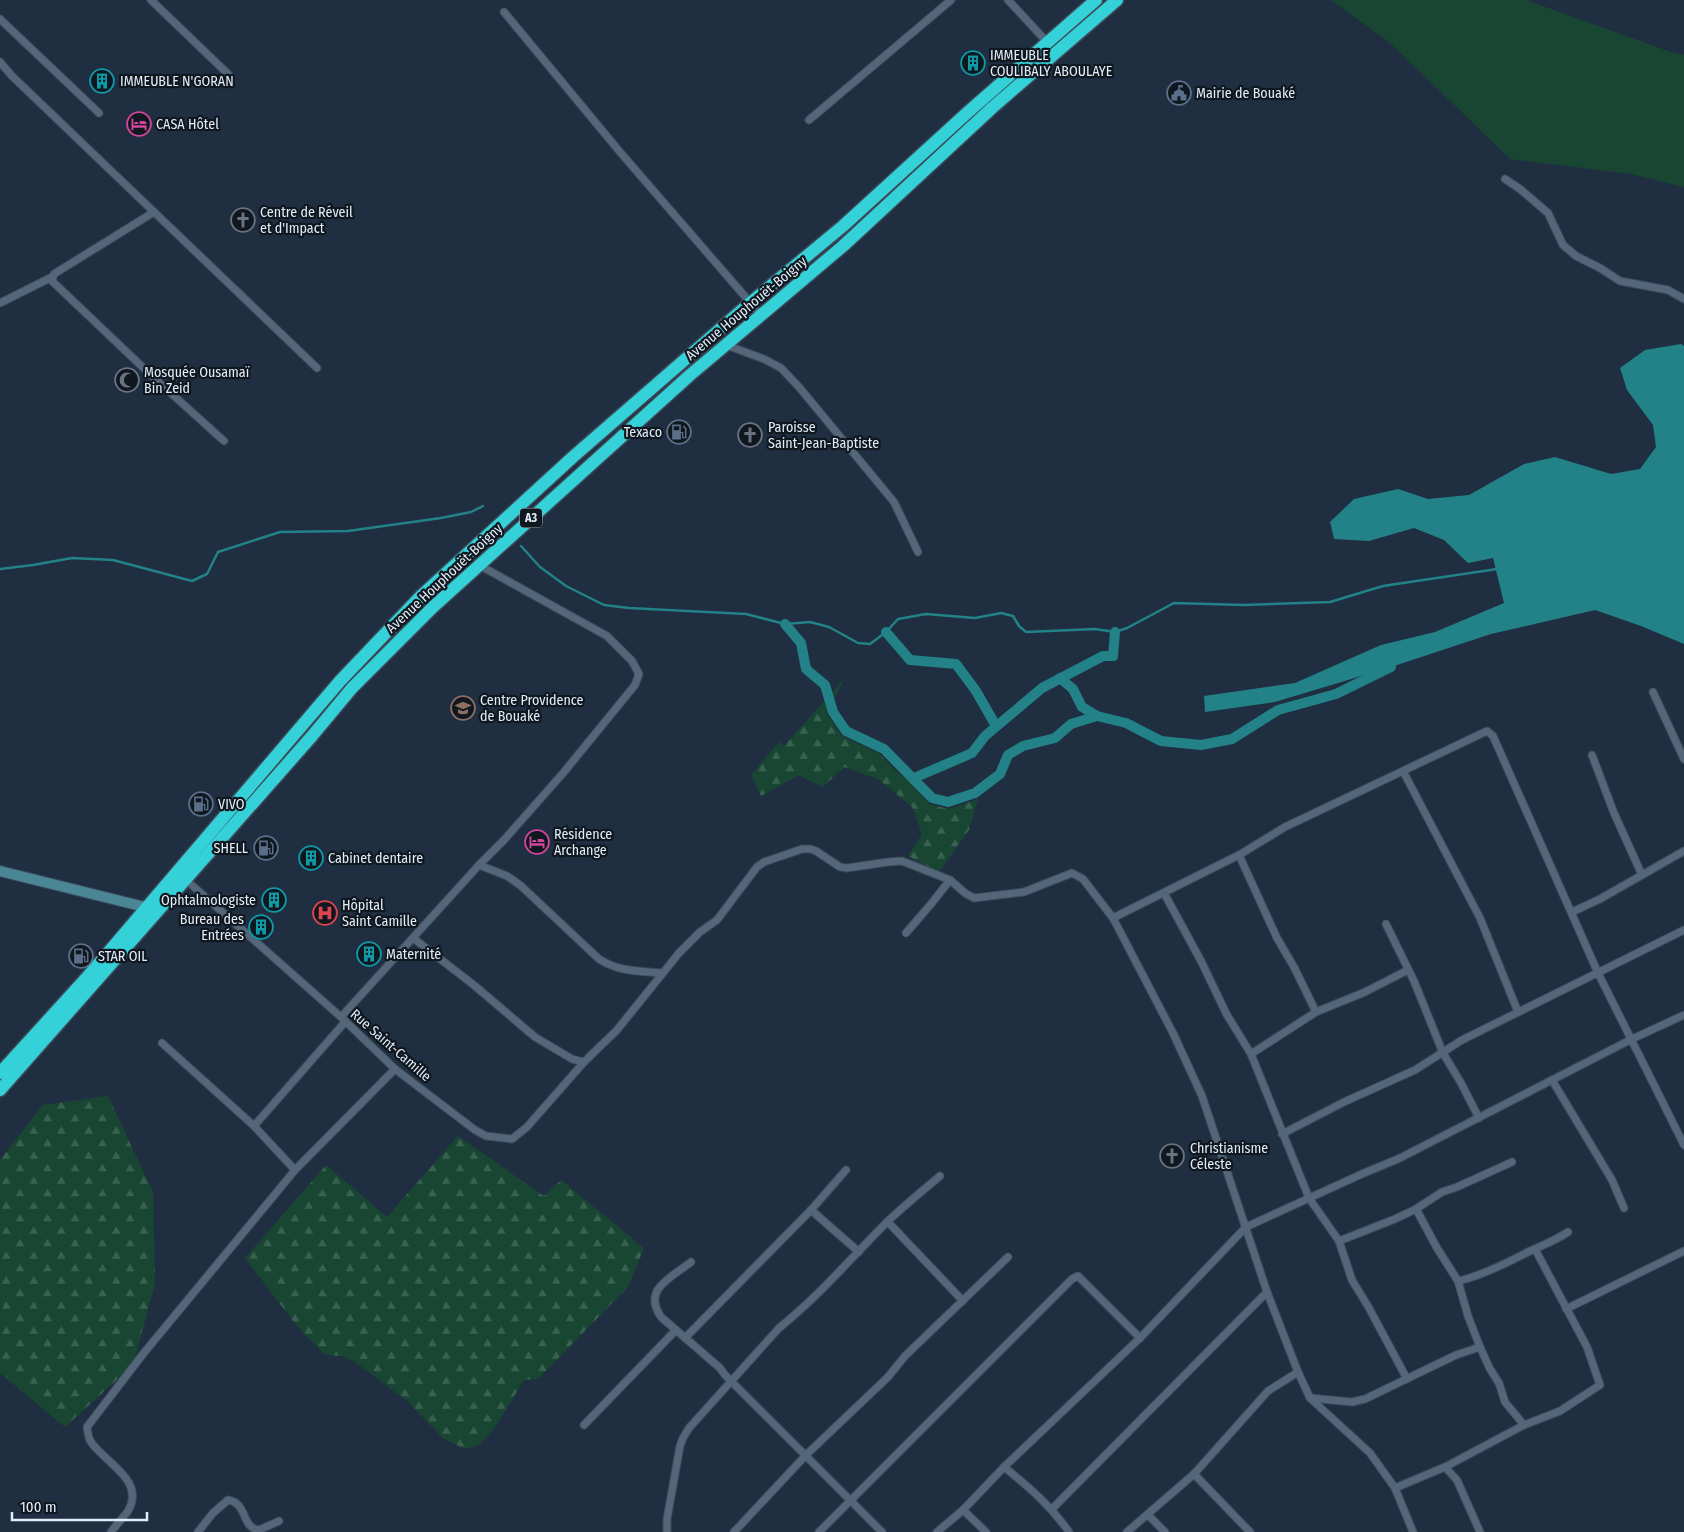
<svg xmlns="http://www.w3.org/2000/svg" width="1684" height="1532" viewBox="0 0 1684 1532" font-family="'Fira Sans Condensed',sans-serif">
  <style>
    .grass { fill: #184632 }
    .forest { fill: url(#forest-firs) }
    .water { fill: #228287 }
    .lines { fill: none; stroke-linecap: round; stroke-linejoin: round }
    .stream { stroke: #228287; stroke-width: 2.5 }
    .canal { stroke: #228287; stroke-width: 10 }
    .street-casing { stroke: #3c4a59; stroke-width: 9 }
    .secondary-casing { stroke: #3c4a59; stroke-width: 12 }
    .highway-casing { stroke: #3c4a59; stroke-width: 15 }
    .street { stroke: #54667a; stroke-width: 7 }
    .secondary { stroke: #4a8696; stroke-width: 10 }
    .highway { stroke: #34d1d8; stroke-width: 12 }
    .labels { text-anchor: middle; stroke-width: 4.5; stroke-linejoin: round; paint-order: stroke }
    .shield { fill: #0f171f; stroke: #a3adb8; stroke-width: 1 }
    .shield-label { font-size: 12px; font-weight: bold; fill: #e3edf9 }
    .poi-label { font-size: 14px; fill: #e3edf9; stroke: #0f171f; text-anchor: start }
    .street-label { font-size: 14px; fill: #e3edf9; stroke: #0f171f }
  </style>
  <defs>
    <pattern id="forest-firs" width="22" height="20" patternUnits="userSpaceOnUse" patternTransform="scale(1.25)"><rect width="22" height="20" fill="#184632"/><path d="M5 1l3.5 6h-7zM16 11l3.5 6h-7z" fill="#396150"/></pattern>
  </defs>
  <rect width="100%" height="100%" fill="#1f2f41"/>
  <path class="grass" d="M 1331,0 L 1526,0 L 1671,52 L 1684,55 L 1684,187 L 1631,174 L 1510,159 L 1389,42 Z"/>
  <g class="forest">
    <path d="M 844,679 L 827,714 L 842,736 L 880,754 L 897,772 L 910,782 L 929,804 L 949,809 L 978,799 L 969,830 L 939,872 L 908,856 L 922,834 L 912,807 L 878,779 L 844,767 L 823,787 L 799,775 L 761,796 L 751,775 L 779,742 L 784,746 Z"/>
    <path d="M 108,1096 L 153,1192 L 155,1284 L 133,1365 L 65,1427 L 0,1373 L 0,1160 L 43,1105 Z"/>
    <path d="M 458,1136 L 544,1196 L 561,1180 L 644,1248 L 628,1287 L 538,1379 L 524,1380 L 494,1429 L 479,1445 L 464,1449 L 443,1438 L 407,1401 L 355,1362 L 342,1356 L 325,1355 L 296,1325 L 245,1258 L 326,1165 L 387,1217 Z"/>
  </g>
  <path class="water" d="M 1681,344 L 1684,346 L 1684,644 L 1641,626 L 1595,610 L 1491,634 L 1391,667 L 1275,702 L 1205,712 L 1204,696 L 1295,683 L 1381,645 L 1435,632 L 1504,603 L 1493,558 L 1468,563 L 1444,540 L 1414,528 L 1369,541 L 1334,539 L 1330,522 L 1354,499 L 1398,489 L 1428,499 L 1469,495 L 1524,464 L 1555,457 L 1611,474 L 1640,469 L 1656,447 L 1653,425 L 1627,390 L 1620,368 L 1645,350 Z"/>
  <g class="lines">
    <g class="stream">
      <path d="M 521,546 L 540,567 L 566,586 L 604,605 L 629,608 L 746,614 L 785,624 L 810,622 L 829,627 L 858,643 L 870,644 L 886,632 L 898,619 L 926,614 L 975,618 L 1001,613 L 1013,616 L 1019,626 L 1026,632 L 1095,629 L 1115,632 L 1127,628 L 1174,603 L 1244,605 L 1330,602 L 1383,586 L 1497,569"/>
      <path d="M 0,569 L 33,565 L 72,558 L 113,560 L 192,581 L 207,574 L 218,552 L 280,532 L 348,531 L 441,518 L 471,512 L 483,506"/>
    </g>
    <g class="canal">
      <path d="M 785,624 L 801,643 L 806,669 L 825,685 L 833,712 L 846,731 L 884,749 L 932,798 L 948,802 L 975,793 L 1000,774 L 1008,755 L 1023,746 L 1055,738 L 1071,724 L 1097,716"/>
      <path d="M 886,632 L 910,660 L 956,664 L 976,691 L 996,726"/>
      <path d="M 1060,678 L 1073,689 L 1082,707 L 1097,716 L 1126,723 L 1161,741 L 1201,745 L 1232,739 L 1278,710 L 1336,694 L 1391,667"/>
      <path d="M 914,778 L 972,753 L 985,736 L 1042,688 L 1103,656 L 1113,656 L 1115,632"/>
    </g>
    <g class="street-casing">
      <g id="street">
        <path d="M 151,0 L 229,75"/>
        <path d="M 1008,0 L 1048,43"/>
        <path d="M 504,12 L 620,152 L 761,315"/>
        <path d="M 0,19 L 99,113"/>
        <path d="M 0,62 L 12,76 L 317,368"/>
        <path d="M 809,120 L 951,0"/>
        <path d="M 1505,179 L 1520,189 L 1548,213 L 1563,245 L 1576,256 L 1600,268 L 1620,281 L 1668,290 L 1684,299"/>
        <path d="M 154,212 L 54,274 L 52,281 L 153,377 L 224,441"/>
        <path d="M 0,303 L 52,277"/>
        <path d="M 726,345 L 764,359 L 781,368 L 799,387 L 894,502 L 918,552"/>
        <path d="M 1653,692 L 1684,759"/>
        <path d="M 1592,755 L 1614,813 L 1642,875"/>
        <path d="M 1403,771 L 1480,918 L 1518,1012"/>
        <path d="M 1239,855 L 1277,938 L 1294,967 L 1316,1012"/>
        <path d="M 479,865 L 507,876 L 520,885 L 599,959 C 619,972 639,971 663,973"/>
        <path d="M 186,880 L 341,1017 L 395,1069 L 475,1130 L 486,1136 L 512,1139 L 527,1127 L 584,1062 L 617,1030 L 679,953 L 700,932 L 717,920 L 757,867 L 764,862 L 802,849 L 810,849 L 816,851 L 840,867 L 847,868 L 888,862 L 902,861 L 950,880 L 965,893 L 974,898 L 1024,892 L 1072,873 L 1083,879 L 1113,918 L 1173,1033 L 1202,1096 L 1267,1292 L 1298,1372 L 1310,1398 L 1370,1453 L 1395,1488 L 1413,1532"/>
        <path d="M 1164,893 L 1201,961 L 1227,1015 L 1251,1054 L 1309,1198 L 1339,1241 L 1352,1280 L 1369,1308 L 1407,1379"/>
        <path d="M 1572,912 L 1600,899 L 1684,851"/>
        <path d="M 1113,918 L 1239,855 L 1285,827 L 1487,731 L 1493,736 L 1598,973 L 1684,1145"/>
        <path d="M 1386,924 L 1414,981 L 1443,1053 L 1461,1083 L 1479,1118"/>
        <path d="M 906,933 L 931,904 L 950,880"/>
        <path d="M 413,938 L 475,986 L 535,1037 L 572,1059 L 584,1062"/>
        <path d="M 341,1017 L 479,865 L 504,840 L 564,772 L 635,685 L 639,674 L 632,661 L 607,636 L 479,565"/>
        <path d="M 162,1043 L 254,1126 L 295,1170"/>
        <path d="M 1251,1054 L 1316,1012 L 1365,992 L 1408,970"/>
        <path d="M 1552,1080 L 1612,1180 L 1624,1208"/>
        <path d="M 254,1126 L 345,1022"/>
        <path d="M 1282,1134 L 1344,1102 L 1415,1070 L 1462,1040 L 1684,930"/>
        <path d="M 1416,1209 L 1437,1248 L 1458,1281 L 1468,1316 L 1480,1347 L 1490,1369 L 1499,1383 L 1505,1402 L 1524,1425"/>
        <path d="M 811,1210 L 859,1252"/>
        <path d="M 888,1222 L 963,1301"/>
        <path d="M 1339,1241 L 1395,1219 L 1416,1209 L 1442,1192 L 1457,1187 L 1512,1162"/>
        <path d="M 691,1262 C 671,1278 642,1289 661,1317 L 720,1368 L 725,1375 L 882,1532"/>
        <path d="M 1458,1281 C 1481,1276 1505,1264 1526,1253 C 1540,1246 1555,1241 1568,1232"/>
        <path d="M 1566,1309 L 1684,1251"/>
        <path d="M 685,1338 L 811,1210 L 846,1170"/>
        <path d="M 1310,1398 L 1352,1402 L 1365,1399 L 1456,1355 L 1480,1347"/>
        <path d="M 584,1425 L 676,1330"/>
        <path d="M 1004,1467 C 1028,1486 1051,1506 1069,1532"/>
        <path d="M 1445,1467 L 1457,1480 L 1480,1532"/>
        <path d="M 1194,1474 L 1250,1532"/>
        <path d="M 1395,1488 L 1445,1467 L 1524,1425 L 1560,1411 L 1600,1385 L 1587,1347 L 1535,1249"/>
        <path d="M 1052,1509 L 1267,1292"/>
        <path d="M 963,1510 L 986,1532"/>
        <path d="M 1148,1515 L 1165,1532"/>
        <path d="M 111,1532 C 116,1525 123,1518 128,1511 C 146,1480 105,1463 91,1442 C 88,1438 88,1432 87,1427 L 143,1354 L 295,1170 L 395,1069"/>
        <path d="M 198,1532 L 213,1513 L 228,1500 C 248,1503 241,1528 259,1530 L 279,1521"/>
        <path d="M 667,1532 L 667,1519 L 680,1446 L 683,1438 L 689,1428 L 779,1328 C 819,1296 852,1257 888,1221 C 905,1205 922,1191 940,1176"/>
        <path d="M 734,1532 L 806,1455 L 888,1377 L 905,1356 L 1008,1257"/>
        <path d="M 819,1532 L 1072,1279 L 1078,1276 L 1140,1338"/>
        <path d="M 937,1532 L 963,1510 L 1004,1467 L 1140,1338 L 1246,1227 L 1364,1173 L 1398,1159 L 1632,1039 L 1684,1015"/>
        <path d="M 1127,1532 L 1194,1474 L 1268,1391 L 1298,1372"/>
      </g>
    </g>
    <g class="secondary-casing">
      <path id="secondary" d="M 0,871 L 153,909"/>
    </g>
    <g class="highway-casing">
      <g id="highway">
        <path d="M 0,1073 L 89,975 L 340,681 L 421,596 L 574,456 L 750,303 L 843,226 L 968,112 L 1096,0"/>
        <path d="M 0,1090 L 312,736 L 352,688 L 433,607 L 690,375 L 843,246 L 993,107 L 1117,0"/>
      </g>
    </g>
    <use href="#street" class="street"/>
    <use href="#secondary" class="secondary"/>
    <use href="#highway" class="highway"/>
  </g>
  <defs>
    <g id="building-ring" transform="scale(1.25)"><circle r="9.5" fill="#0f171f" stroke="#0f9aa8" stroke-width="1.5"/><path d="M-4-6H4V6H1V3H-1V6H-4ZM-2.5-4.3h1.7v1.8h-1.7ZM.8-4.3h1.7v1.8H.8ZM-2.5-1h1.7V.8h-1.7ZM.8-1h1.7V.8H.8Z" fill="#0f9aa8"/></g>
    <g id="civic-ring" transform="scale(1.25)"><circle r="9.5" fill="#0f171f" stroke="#5c6f8a" stroke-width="1.5"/><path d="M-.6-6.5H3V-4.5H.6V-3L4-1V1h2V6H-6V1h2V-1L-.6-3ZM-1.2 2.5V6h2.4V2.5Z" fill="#5c6f8a"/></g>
    <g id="hotel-ring" transform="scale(1.25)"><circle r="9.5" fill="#0f171f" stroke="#d1479c" stroke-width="1.5"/><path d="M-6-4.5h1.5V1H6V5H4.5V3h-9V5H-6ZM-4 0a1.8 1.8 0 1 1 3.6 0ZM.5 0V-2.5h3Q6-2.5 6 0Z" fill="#d1479c"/></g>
    <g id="church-ring" transform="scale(1.25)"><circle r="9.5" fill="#0f171f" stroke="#6b7280" stroke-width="1.5"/><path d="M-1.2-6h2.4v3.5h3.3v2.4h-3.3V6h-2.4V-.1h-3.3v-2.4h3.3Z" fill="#6b7280"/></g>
    <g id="mosque-ring" transform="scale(1.25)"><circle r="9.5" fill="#0f171f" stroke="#6b7280" stroke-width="1.5"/><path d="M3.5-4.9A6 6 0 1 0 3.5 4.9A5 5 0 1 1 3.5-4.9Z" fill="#6b7280"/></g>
    <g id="fuel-ring" transform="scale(1.25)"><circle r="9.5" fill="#0f171f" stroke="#5c6f8a" stroke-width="1.5"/><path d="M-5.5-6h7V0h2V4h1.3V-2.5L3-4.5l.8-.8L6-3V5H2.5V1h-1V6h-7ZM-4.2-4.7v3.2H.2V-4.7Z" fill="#5c6f8a"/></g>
    <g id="university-ring" transform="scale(1.25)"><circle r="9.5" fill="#0f171f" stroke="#8d6e63" stroke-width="1.5"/><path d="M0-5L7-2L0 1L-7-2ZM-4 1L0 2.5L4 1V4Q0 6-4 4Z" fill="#8d6e63"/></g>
    <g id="hospital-ring" transform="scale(1.25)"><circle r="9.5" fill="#0f171f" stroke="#e0444e" stroke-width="1.5"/><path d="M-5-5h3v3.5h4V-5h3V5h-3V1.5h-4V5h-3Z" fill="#e0444e"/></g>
  </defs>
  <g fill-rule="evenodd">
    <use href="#building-ring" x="973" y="63"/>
    <use href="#building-ring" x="102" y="81"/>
    <use href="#civic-ring" x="1179" y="93"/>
    <use href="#hotel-ring" x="139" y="124"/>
    <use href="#church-ring" x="243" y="220"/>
    <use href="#mosque-ring" x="127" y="380"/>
    <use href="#fuel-ring" x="679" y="432"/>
    <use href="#church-ring" x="750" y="435"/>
    <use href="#university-ring" x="463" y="708"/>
    <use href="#fuel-ring" x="201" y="804"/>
    <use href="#hotel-ring" x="537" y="842"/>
    <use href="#fuel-ring" x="266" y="848"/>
    <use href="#building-ring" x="311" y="858"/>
    <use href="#building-ring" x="274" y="900"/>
    <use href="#hospital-ring" x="325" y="913"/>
    <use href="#building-ring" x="261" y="927"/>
    <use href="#building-ring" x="369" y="954"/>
    <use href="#fuel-ring" x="81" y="956"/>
    <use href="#church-ring" x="1172" y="1156"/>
  </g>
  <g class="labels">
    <rect class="shield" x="520" y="508.5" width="22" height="19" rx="4"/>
    <g class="shield-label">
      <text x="531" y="522">A3</text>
    </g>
    <g class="poi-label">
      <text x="990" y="60">IMMEUBLE<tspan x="990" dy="16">COULIBALY ABOULAYE</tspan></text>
      <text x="120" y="86">IMMEUBLE N'GORAN</text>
      <text x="1196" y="98">Mairie de Bouaké</text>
      <text x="156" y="129">CASA Hôtel</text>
      <text x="260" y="217">Centre de Réveil<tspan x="260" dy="16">et d'Impact</tspan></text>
      <text x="144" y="377">Mosquée Ousamaï<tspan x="144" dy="16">Bin Zeid</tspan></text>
      <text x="768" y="432">Paroisse<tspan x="768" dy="16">Saint-Jean-Baptiste</tspan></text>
      <text x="662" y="437" text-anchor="end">Texaco</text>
      <text x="480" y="705">Centre Providence<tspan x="480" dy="16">de Bouaké</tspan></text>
      <text x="218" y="809">VIVO</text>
      <text x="554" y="839">Résidence<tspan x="554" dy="16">Archange</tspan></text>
      <text x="248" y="853" text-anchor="end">SHELL</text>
      <text x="328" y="863">Cabinet dentaire</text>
      <text x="256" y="905" text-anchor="end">Ophtalmologiste</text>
      <text x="342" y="910">Hôpital<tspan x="342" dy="16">Saint Camille</tspan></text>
      <text x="244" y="924" text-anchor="end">Bureau des<tspan x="244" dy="16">Entrées</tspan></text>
      <text x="386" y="959">Maternité</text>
      <text x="98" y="961">STAR OIL</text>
      <text x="1190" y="1153">Christianisme<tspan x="1190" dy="16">Céleste</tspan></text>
    </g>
    <g class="street-label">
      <text transform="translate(746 308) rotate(-40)" y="5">Avenue Houphouët-Boigny</text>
      <text transform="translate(444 578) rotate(-43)" y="5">Avenue Houphouët-Boigny</text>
      <text transform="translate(391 1045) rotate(41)" y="5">Rue Saint-Camille</text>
    </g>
  </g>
  <path d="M12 1512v8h135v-8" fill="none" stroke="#e3edf9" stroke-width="2.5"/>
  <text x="20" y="1512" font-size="15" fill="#e3edf9" stroke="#0f171f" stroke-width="4" paint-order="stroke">100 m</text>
</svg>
